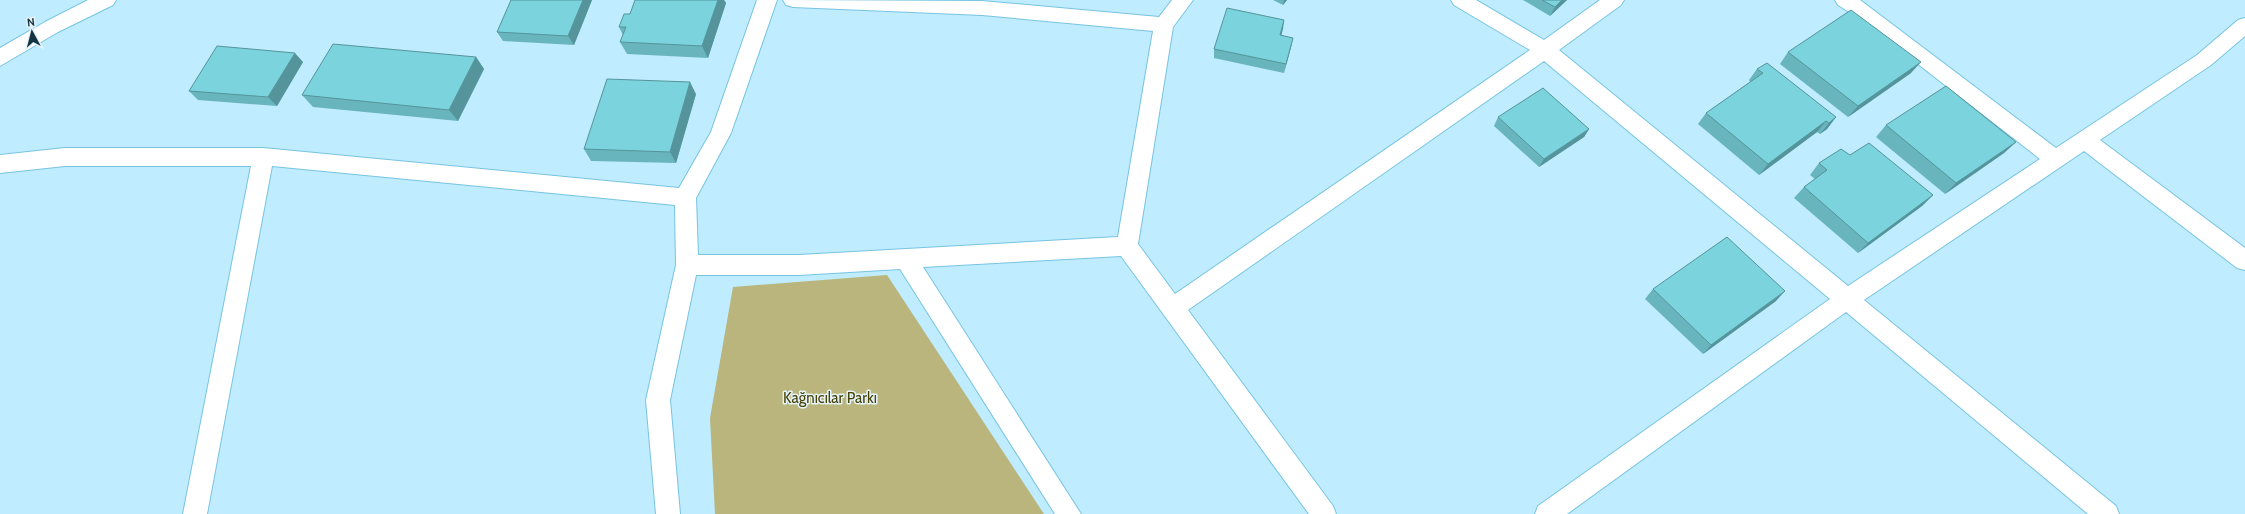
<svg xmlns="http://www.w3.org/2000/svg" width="2245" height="514" viewBox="0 0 2245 514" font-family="Cabin,sans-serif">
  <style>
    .green { fill: #b9b57c }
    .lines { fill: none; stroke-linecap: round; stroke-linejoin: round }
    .minor-casing { stroke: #77c4e2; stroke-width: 2 }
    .minor { fill: #fff; fill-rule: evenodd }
    .wall { fill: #69b5be }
    .shaded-wall { fill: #55949b }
    .building { fill: #7ad3dd; stroke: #55949b }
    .labels { text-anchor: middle; stroke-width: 3; stroke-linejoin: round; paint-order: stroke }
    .park-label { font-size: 15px; fill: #454107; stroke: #e5f4fa }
  </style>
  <rect width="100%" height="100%" fill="#bfecfe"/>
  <path class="green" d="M 887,275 L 1044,514 L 715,514 L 710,418 L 733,287 Z"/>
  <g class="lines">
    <g class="minor-casing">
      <g id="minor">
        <path d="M 88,0 L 116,0 L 113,5 L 58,32 L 0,66 L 0,48 L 45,22 Z"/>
        <path d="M 757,0 L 777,0 L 731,133 L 696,198 L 698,255 L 799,255 L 1118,237 L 1153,31 L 982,15 L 793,7 L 786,5 L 783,0 L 982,1 L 1159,17 L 1172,0 L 1193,0 L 1173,27 L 1138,244 L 1175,294 L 1530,50 L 1454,5 L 1451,0 L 1476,0 L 1544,40 L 1600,0 L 1624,0 L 1621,5 L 1559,50 L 1848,286 L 2040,159 L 1860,19 L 1838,5 L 1835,0 L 1860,0 L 2056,148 L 2197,55 L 2238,20 L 2245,18 L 2245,36 L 2211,65 L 2100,140 L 2245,248 L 2245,270 L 2237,268 L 2084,151 L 1864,300 L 2116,506 L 2119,514 L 2088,514 L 1846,312 L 1567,514 L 1535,514 L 1538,506 L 1830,299 L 1544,61 L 1188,310 L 1333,506 L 1336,514 L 1309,514 L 1121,256 L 923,267 L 1081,514 L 1055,514 L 900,269 L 799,275 L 696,275 L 670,400 L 680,514 L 656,514 L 646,400 L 676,265 L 675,205 L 272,166 L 207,514 L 183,514 L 251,166 L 65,166 L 0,173 L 0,155 L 65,148 L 263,148 L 679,188 L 711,132 Z"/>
      </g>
    </g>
    <use href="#minor" class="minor"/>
  </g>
  <g class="wall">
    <path d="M 592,0 L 574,45 L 503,41 L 497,32 Z"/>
    <path d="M 635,0 L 724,0 L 726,3 L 708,58 L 627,54 L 620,42 L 623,35 L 619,27 L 630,14 Z"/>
    <path d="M 1273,0 L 1287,0 L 1283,5 Z"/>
    <path d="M 1523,0 L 1567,0 L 1550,16 Z"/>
    <path d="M 1284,20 L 1281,35 L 1293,38 L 1291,47 L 1284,73 L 1214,58 L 1214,49 Z"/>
    <path d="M 1788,52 L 1911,73 L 1848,117 L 1780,64 Z"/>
    <path d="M 476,57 L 484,69 L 458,121 L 313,107 L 302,95 Z"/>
    <path d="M 303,62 L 277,106 L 198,100 L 189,91 Z"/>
    <path d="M 1757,69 L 1836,117 L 1827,129 L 1820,134 L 1817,132 L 1759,175 L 1698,124 L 1706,113 L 1750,82 L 1749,80 Z"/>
    <path d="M 696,94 L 676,163 L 591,161 L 584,149 Z"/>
    <path d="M 1498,117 L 1589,129 L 1584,137 L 1539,167 L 1494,126 Z"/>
    <path d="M 1886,125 L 2016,142 L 2004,153 L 1945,194 L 1876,137 Z"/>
    <path d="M 1850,155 L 1933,195 L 1922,206 L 1858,253 L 1794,198 L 1804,187 L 1815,179 L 1810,175 L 1819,163 Z"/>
    <path d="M 1653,289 L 1776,301 L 1703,354 L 1645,299 Z"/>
  </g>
  <g class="shaded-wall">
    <path d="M 583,0 L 592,0 L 574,45 L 568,36 Z"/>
    <path d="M 718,0 L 724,0 L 726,3 L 708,58 L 702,46 Z"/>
    <path d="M 1284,0 L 1287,0 L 1283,5 Z"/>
    <path d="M 1562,0 L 1567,0 L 1550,16 L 1555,7 Z"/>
    <path d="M 1284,20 L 1283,29 L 1279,44 L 1280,35 Z"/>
    <path d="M 1293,38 L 1291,47 L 1284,73 L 1286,64 Z"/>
    <path d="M 295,53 L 303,62 L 277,106 L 268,97 Z"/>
    <path d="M 476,57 L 484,69 L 458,121 L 449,110 Z"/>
    <path d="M 1921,62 L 1911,73 L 1848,117 L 1858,106 Z"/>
    <path d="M 690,82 L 696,94 L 676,163 L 670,152 Z"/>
    <path d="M 1836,117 L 1827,129 L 1820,134 L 1829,123 Z"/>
    <path d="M 1826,121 L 1817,132 L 1759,175 L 1768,164 Z"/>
    <path d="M 1589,129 L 1584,137 L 1539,167 L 1544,159 Z"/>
    <path d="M 2016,142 L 2004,153 L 1945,194 L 1956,183 Z"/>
    <path d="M 1933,195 L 1922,206 L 1858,253 L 1868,243 Z"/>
    <path d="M 1785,291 L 1776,301 L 1703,354 L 1711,345 Z"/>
  </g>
  <g class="building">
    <path d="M 511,0 L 583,0 L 568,36 L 497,32 Z"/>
    <path d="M 635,0 L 718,0 L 702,46 L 620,42 L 626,27 L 619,27 L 624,14 L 630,14 Z"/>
    <path d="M 1542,0 L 1562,0 L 1555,7 Z"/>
    <path d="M 1227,8 L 1284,20 L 1280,35 L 1293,38 L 1286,64 L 1214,49 Z"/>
    <path d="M 1851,10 L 1921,62 L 1858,106 L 1788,52 Z"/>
    <path d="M 333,44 L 476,57 L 449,110 L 302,95 Z"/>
    <path d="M 217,46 L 295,53 L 268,97 L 189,91 Z"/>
    <path d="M 1767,63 L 1836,117 L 1829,123 L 1826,121 L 1768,164 L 1706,113 L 1763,73 L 1757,69 Z"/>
    <path d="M 607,79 L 690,82 L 670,152 L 584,149 Z"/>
    <path d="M 1946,86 L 2016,142 L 1956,183 L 1886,125 Z"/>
    <path d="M 1543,88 L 1589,129 L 1544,159 L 1498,117 Z"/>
    <path d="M 1869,143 L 1933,195 L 1868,243 L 1804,187 L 1827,170 L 1819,163 L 1841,149 L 1850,155 Z"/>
    <path d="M 1727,237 L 1785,291 L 1711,345 L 1653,289 Z"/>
  </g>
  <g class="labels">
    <g class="park-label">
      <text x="830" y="403">Kağnıcılar Parkı</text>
    </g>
  </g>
  <g transform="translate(32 32) rotate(353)" stroke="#e5f4fa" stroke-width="3" paint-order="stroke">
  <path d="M0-3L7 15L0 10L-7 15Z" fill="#153541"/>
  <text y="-6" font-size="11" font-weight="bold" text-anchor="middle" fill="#153541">N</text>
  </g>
</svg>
